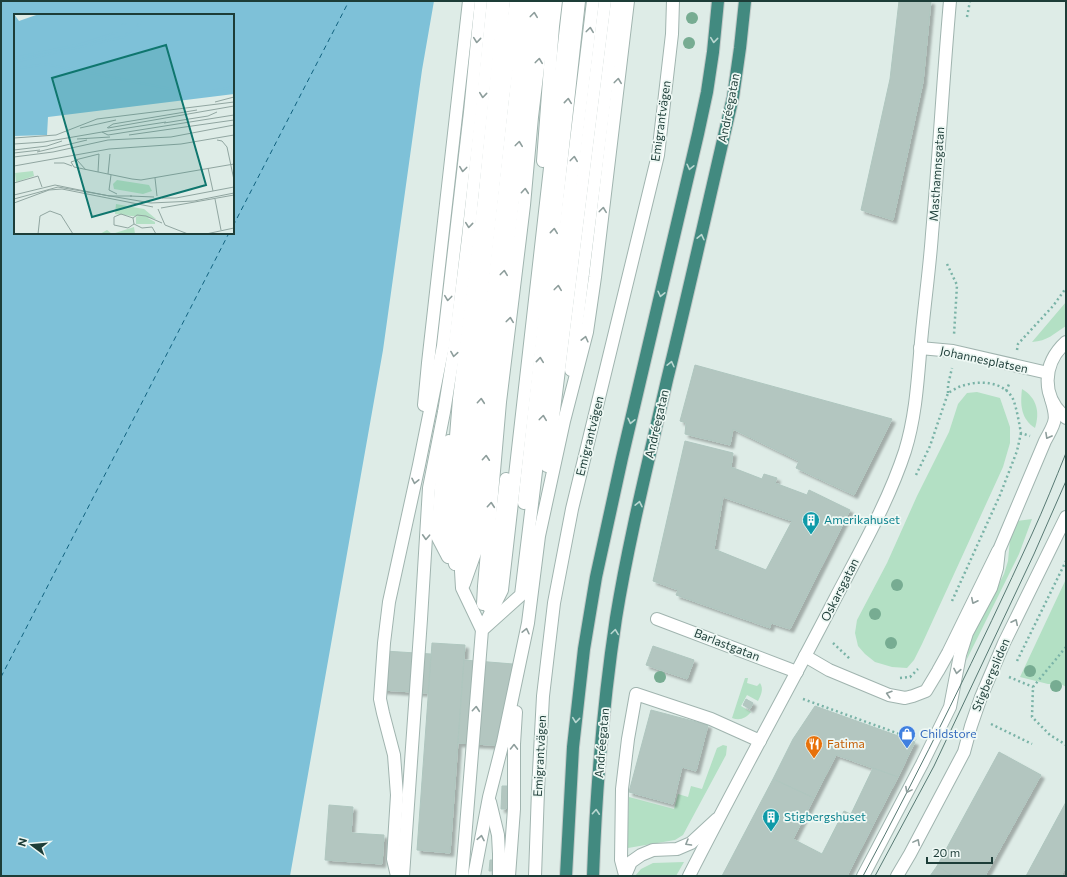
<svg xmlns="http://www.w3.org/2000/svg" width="1067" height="877" viewBox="0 0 1067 877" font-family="Commissioner,sans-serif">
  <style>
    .green { fill: #b3e0c4 }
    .water { fill: #7ec1d8; fill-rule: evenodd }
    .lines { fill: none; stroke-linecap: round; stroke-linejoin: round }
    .ferry { stroke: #11627f; stroke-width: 1; stroke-dasharray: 5 4; stroke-linecap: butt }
    .building { fill: #b3c6c0; stroke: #afc6bf; fill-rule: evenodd; filter: url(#shadow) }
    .service-casing { stroke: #a0b4af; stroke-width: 14 }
    .minor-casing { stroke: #a0b4af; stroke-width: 14 }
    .tertiary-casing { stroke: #a0b4af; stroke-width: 14 }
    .trunk-casing { stroke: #c0c9c7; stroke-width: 14 }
    .path { stroke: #7ab3a7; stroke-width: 2.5; stroke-dasharray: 2 3; stroke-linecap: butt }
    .service { stroke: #fff; stroke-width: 12 }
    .minor { stroke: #fff; stroke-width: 12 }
    .tertiary { stroke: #fff; stroke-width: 12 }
    .trunk { stroke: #428a80; stroke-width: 12 }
    .tram { stroke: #577973; stroke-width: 1 }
    .tree { fill: #77ac92 }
    .oneway { stroke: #8e9e9c }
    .oneway2 { stroke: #bad7d1 }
    .labels { text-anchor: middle; stroke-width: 3.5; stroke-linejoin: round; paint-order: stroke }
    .street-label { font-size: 12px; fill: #1d3d38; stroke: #eef8f4 }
    .culture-label { font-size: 12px; fill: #0d838f; stroke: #eef8f4; text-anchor: start }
    .shop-label { font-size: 12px; fill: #366cbe; stroke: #eef8f4; text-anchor: start }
    .food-label { font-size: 12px; fill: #c56008; stroke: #eef8f4; text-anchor: start }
    .inset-river { fill: none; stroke: #7ec1d8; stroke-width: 2 }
    .inset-road { fill: none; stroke: #91a6a1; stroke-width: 1 }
    .view { fill: #0f766e; fill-opacity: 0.15; stroke: #0f766e; stroke-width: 2 }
    .inset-edge { fill: none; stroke: #1d3d38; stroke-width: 2 }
  </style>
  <defs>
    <filter id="shadow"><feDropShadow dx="3.5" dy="3.5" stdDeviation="1" flood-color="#0004"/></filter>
  </defs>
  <rect width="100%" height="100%" fill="#deece7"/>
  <g class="green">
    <path d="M 1066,302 L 1066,326 C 1053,334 1048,341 1032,342 Z"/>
    <path d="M 1022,389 C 1037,398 1040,412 1035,428 C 1021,419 1020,405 1022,389 Z"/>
    <path d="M 977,392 L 1000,398 L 1010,427 L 1010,443 L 1003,467 L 922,644 L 914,660 L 907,668 L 892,667 L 875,662 L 865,654 L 858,646 L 855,633 L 857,620 L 887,563 L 917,496 L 949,432 L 958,404 L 967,393 Z"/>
    <path d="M 1032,519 L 1019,554 L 966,661 L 970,643 L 975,630 L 1004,574 L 1008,561 L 1010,539 L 1017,521 Z"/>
    <path d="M 1066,579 L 1066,687 L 1061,684 L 1048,684 L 1020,677 Z"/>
    <path d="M 745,678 L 748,678 L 747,683 L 757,686 L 760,683 C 764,689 761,695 758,701 L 747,695 L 741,706 L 751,712 C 746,718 740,721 732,718 Z"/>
    <path d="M 723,745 L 727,746 L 726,755 L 683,835 L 675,840 L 628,848 L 627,849 L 629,797 L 674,809 L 678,794 L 688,797 L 691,786 L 702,789 L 717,748 Z"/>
    <path d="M 684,862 L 676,876 L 635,876 L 641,869 L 653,863 Z"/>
  </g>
  <path class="water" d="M 1,1 L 434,1 L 422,70 L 383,350 L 290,876 L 1,876 ZM 15,15 L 233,15 L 233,233 L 15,233 Z"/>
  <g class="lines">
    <g class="ferry">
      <path d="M 233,226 L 349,1"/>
      <path d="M 1,677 L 229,233"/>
    </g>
  </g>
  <g class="building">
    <path d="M 899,1 L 931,1 L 923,82 L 893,220 L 861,210 L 890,79 Z"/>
    <path d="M 695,365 L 892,419 L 854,495 L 796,468 L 799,461 L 733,429 L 730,445 L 685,434 L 686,423 L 680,421 Z"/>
    <path d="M 685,441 L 733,453 L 731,467 L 762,479 L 764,474 L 777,478 L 775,483 L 807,495 L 809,490 L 850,510 L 790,629 L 771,623 L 770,628 L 676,595 L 678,590 L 653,581 ZM 723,497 L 792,521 L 766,570 L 714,549 Z"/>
    <path d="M 432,643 L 465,645 L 450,853 L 417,850 Z"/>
    <path d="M 653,646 L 694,660 L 687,679 L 646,665 Z"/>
    <path d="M 385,651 L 431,654 L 428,693 L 382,690 Z"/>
    <path d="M 464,660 L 513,664 L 507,746 L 458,743 Z"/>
    <path d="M 746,699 L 753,703 L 750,709 L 743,705 Z"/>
    <path d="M 815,706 L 915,742 L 898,777 L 836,755 L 814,798 L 773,779 L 793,739 Z"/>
    <path d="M 651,710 L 708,725 L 696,771 L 682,767 L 673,804 L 629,792 Z"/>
    <path d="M 999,752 L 1041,775 L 985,876 L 953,876 L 937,866 Z"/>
    <path d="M 873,768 L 898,777 L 873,825 L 851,814 Z"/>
    <path d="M 773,779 L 814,798 L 793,839 L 822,854 L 844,811 L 873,825 L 847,876 L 722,876 Z"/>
    <path d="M 502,786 L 507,786 L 506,809 L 501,809 Z"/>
    <path d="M 1066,802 L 1066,866 L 1061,876 L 1026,876 Z"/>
    <path d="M 329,805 L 353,807 L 351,833 L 384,835 L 382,864 L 325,860 Z"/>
    <path d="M 490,860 L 495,860 L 494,871 L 489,871 Z"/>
    <path d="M 937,866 L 953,876 L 930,876 Z"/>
  </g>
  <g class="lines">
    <g class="service-casing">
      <g id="service">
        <path d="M 543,161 L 553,26 L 556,1"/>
        <path d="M 571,370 L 617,1"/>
        <path d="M 424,405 L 428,363 L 469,1"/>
        <path d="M 547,466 L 605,1"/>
        <path d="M 524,503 L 579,1"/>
        <path d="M 448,557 L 437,536 L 442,474 L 449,441"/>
        <path d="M 466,563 L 469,538 L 481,399 L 526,1"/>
        <path d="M 455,564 L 448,536 L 459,399 L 484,200 L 504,1"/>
        <path d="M 464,584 L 480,539 L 490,400 L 536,1"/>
        <path d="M 483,604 L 484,586 L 500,402 L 524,205 L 532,117 L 546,1"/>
        <path d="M 488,606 L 493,588 L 506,479"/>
        <path d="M 485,624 L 502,590 L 569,1"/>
        <path d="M 482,630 L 462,588 L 459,537 L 470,399 L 503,99 L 516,1"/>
        <path d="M 490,802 L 498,835 L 499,854 L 499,876"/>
        <path d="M 625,875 L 621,860 L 622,789 L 628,739 L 636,694 L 711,719 L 760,741"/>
        <path d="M 397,876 L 393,859 L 397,795 L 394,755 L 383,713 L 380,699 L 384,643 L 389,602 L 419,465 L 443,346 L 470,112 L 481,1"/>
        <path d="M 403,876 L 421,619 L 429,488 L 444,412 L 454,350 L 468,238 L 493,1"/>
        <path d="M 462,876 L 482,630 L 521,595 L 593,1"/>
        <path d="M 474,876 L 489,797 L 503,742 L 528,623 L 539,536 L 564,421 L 587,332 L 595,277 L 628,1"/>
        <path d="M 509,876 L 514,809 L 514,744 L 516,712"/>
        <path d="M 625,876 L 631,862 L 641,855 L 653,850 L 677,849 L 691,843 L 717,819"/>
      </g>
    </g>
    <g class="minor-casing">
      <g id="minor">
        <path d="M 920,348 L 953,351 L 1048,373"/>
        <path d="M 657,619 L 797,672"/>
        <path d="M 805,656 L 829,670 L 889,695 L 905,698 L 913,696 L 926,691 L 938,671 L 948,653 L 998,551"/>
        <path d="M 689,876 C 736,783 787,692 835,599 C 860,551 888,503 905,451 C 918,409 918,366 923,322 C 926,293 930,263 932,234 C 939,156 943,79 950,1"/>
      </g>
    </g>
    <g class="tertiary-casing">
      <g id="tertiary">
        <path d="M 1066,342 C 1042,364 1041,397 1066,418"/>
        <path d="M 535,876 L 538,790 L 543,696 L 554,603 L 572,509 L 658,155 L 672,34 L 673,1"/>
        <path d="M 863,876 L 922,764 L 950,707 L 960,655 L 967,633 L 991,588 L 997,568 L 999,550 L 1045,441 C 1055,422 1058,421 1051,399"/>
        <path d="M 897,876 L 910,854 L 964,752 L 971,726 L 981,697 L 1004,643 L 1066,517"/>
      </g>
    </g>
    <g class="trunk-casing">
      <g id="trunk">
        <path d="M 566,876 L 573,747 L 584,649 L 596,577 L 622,458 L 698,134 L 707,92 L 713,52 L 718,1"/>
        <path d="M 593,876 C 596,790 603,704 616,618 C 629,538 649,459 667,380 C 690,286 711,191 733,97 L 740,48 L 745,1"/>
      </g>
    </g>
    <g class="path">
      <path d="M 967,17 L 970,1"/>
      <path d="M 947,264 L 957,285 L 954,335"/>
      <path d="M 1017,350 L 1018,344 L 1053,306 L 1066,288"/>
      <path d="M 1006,391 L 1010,382"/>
      <path d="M 948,393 L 948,385 L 952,368"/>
      <path d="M 916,475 L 930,446 L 948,393 C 952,391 957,387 962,386 C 979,380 1004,381 1013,399 C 1017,409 1019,423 1021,433 L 1030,436"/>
      <path d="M 952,601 L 1000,495 L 1017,451 L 1021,433"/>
      <path d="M 833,643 L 850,659"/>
      <path d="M 1066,647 L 1033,687 L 1032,717 L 1050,735 L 1063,743 L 1066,745"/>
      <path d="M 1017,661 L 1066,561"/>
      <path d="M 1009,677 L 1033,687"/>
      <path d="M 900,678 L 910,677 L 918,669"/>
      <path d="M 803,699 L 916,740"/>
      <path d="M 991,724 L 1032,744"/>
    </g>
    <use href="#service" class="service"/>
    <use href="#minor" class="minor"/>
    <use href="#tertiary" class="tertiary"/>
    <use href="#trunk" class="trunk"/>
    <g class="tram">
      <path d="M 863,876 C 923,764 979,650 1032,534 C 1044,508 1055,480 1066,453"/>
      <path d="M 875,876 L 934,766 L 1034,554 L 1066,481"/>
    </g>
  </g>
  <g class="tree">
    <circle cx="692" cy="18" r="6"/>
    <circle cx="689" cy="43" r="6"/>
    <circle cx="897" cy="585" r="6"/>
    <circle cx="875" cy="614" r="6"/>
    <circle cx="891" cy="643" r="6"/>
    <circle cx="1030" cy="671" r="6"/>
    <circle cx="660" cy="677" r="6"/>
    <circle cx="1056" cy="686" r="6"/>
  </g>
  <defs><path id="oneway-chevron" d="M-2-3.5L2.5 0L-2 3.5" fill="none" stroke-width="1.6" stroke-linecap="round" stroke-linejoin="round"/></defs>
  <g class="oneway">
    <use href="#oneway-chevron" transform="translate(534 15) rotate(-83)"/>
    <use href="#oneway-chevron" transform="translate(590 30) rotate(-83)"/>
    <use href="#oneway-chevron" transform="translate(477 40) rotate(96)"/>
    <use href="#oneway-chevron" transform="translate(539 61) rotate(-83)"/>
    <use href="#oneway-chevron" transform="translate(618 81) rotate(-83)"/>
    <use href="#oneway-chevron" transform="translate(483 95) rotate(96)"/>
    <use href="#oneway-chevron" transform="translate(568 101) rotate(-84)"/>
    <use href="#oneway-chevron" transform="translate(519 144) rotate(-83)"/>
    <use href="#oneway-chevron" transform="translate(574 159) rotate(-83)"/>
    <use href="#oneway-chevron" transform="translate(463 169) rotate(97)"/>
    <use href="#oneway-chevron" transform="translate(525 191) rotate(-85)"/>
    <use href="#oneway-chevron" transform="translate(603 210) rotate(-83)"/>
    <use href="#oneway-chevron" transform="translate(469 225) rotate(96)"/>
    <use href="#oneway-chevron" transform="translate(554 231) rotate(-84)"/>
    <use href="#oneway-chevron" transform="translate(504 273) rotate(-83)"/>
    <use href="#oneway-chevron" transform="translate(558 288) rotate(-83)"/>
    <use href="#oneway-chevron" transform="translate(448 298) rotate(97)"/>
    <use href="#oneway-chevron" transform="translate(510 320) rotate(-83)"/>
    <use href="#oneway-chevron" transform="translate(585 339) rotate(-76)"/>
    <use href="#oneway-chevron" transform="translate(454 354) rotate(99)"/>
    <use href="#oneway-chevron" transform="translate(540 360) rotate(-84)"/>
    <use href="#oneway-chevron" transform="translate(481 401) rotate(-85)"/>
    <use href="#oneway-chevron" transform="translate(543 418) rotate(-83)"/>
    <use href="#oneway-chevron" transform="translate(1048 436) rotate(119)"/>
    <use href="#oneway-chevron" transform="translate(486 458) rotate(-86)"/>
    <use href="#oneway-chevron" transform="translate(415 481) rotate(102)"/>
    <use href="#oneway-chevron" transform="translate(491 505) rotate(-85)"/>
    <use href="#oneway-chevron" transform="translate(426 537) rotate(93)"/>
    <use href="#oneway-chevron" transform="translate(974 601) rotate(116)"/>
    <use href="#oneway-chevron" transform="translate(1015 622) rotate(-64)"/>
    <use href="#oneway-chevron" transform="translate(526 631) rotate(-77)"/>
    <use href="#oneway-chevron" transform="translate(957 671) rotate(100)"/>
    <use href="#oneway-chevron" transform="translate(889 694) rotate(-163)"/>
    <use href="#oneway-chevron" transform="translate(476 709) rotate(-85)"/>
    <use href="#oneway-chevron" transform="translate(514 747) rotate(-89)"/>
    <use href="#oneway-chevron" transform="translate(908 790) rotate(118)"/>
    <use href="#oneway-chevron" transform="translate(481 838) rotate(-79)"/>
    <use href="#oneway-chevron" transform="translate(917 842) rotate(-62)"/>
    <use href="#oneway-chevron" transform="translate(688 843) rotate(150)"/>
  </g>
  <g class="oneway2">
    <use href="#oneway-chevron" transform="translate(714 40) rotate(96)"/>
    <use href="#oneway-chevron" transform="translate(690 167) rotate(103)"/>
    <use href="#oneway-chevron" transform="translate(701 237) rotate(-77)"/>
    <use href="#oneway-chevron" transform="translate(661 294) rotate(103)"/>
    <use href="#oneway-chevron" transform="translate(671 364) rotate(-77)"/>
    <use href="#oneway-chevron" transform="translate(631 421) rotate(103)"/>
    <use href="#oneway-chevron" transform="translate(639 504) rotate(-78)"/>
    <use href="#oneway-chevron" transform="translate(615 632) rotate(-82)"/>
    <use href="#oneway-chevron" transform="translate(576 720) rotate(96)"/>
    <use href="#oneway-chevron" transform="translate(596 812) rotate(-86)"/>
  </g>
  <defs>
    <g id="building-pin" transform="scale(0.9)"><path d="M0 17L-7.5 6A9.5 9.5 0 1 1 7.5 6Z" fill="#0f9aa8" stroke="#eef8f4"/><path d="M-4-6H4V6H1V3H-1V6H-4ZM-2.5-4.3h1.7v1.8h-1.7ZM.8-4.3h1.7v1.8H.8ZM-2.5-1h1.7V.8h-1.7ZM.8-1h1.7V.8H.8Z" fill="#fff"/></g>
    <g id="shop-pin" transform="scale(0.9)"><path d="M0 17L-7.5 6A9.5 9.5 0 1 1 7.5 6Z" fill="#3f7fe0" stroke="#eef8f4"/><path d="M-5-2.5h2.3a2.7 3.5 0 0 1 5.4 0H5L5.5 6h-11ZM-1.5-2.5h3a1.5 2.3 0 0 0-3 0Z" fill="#fff"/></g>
    <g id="restaurant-pin" transform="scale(0.9)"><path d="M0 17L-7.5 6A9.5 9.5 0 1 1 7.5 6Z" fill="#e8710a" stroke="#eef8f4"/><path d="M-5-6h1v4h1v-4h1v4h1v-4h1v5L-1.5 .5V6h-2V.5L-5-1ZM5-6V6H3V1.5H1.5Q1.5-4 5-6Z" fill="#fff"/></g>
  </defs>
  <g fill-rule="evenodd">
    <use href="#building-pin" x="811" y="520"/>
    <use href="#shop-pin" x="907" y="734"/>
    <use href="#restaurant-pin" x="814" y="744"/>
    <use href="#building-pin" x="771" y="817"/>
  </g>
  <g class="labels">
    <g class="street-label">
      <text transform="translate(729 108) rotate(-79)" y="4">Andréegatan</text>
      <text transform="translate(661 121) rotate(-82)" y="4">Emigrantvägen</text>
      <text transform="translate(937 174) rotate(-86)" y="4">Masthamnsgatan</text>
      <text transform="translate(984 360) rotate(12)" y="4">Johannesplatsen</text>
      <text transform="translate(657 424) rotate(-77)" y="4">Andréegatan</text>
      <text transform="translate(590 436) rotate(-76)" y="4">Emigrantvägen</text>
      <text transform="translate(840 590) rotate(-63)" y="4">Oskarsgatan</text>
      <text transform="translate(727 645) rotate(21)" y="4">Barlastgatan</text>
      <text transform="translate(991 675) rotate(-67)" y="4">Stigbergsliden</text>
      <text transform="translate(602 743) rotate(-85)" y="4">Andréegatan</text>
      <text transform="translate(540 756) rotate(-87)" y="4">Emigrantvägen</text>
    </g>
    <g class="culture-label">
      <text x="824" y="524">Amerikahuset</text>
      <text x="784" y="821">Stigbergshuset</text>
    </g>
    <g class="shop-label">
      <text x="920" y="738">Childstore</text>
    </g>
    <g class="food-label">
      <text x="827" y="748">Fatima</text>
    </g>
  </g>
  <g transform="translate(14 14)">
    <rect width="220" height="220" fill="#deece7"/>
    <path d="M 19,157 L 20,162 L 2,168 L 1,159 ZM 103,166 L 135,171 L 138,177 L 129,180 L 100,175 L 99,170 ZM 102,190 L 130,195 L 142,205 L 101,200 ZM 130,202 L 141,208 L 141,210 L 122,210 L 122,203 Z" fill="#b3e0c4"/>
    <path d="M 120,213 L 121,220 L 86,220 L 93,216 L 98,220 Z" fill="#b3e0c4"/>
    <path d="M 0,0 L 5,7 L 25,0 L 220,0 L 220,80 L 34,103 L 33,121 L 0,122 Z" fill="#7ec1d8"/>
    <path class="inset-river" d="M 0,44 L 68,30 L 101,19 L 120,0M 0,48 L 109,23 L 125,10 L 131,0M 0,55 L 31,50 L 182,80 L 220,73"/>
    <path class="inset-road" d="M 201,88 L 220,83M 150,109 L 194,102 L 203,98M 66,114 L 102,106M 93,114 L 99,110 L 183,96M 94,114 L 220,92M 88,118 L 152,108M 115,121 L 220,106M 0,124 L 42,121 L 83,105 L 220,88M 63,125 L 96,123M 203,126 L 208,127 L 213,133M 0,130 L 30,128 L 88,118 L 94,121 L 220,101M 213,133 L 220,166M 0,136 L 33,132 L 48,127M 23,138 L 73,126M 0,139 L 26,136M 0,143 L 39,138 L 94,126 L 157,123 L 220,111M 61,146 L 85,140 L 84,158M 40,149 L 50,149 L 58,152M 0,152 L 95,135 L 167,130 L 220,121M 194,154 L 199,177M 72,156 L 63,146 L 57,148 L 60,153 L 118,165 L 127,166 L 220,150M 94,160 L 96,140M 97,161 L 95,176 L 103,180M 141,164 L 143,182M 0,169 L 24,162 L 28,173M 0,181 L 41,171 L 95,182 L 118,182M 116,182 L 140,183M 148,184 L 162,184 L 220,173M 0,185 L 44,173 L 137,189 L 180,187 L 220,179M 201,185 L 207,216M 0,189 L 35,176 L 48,175 L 139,193M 147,194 L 220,181M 144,195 L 151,211 L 174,220M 119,204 L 120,210 L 114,214 L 100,211 L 100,203 L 107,200 L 119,204 L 123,201 L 132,202 L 148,209M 120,210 L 128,214 L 138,213 L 142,220M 24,220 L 26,202 L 36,197 L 47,201 L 59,220M 192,220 L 220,214"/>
    <path class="view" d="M 152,31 L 192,171 L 78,203 L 38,64 Z"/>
    <rect width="220" height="220" class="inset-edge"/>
  </g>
  <rect width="1067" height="877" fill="none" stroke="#1d3d38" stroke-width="4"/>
  <g transform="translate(32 845) rotate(286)" stroke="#eef8f4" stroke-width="3" paint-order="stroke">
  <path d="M0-3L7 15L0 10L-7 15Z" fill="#1d3d38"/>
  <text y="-6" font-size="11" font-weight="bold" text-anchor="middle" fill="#1d3d38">N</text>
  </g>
  <path d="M927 857v6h65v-6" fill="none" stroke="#1d3d38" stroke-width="2"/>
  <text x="933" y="857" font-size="12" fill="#1d3d38" stroke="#eef8f4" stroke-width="3" paint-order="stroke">20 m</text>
</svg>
